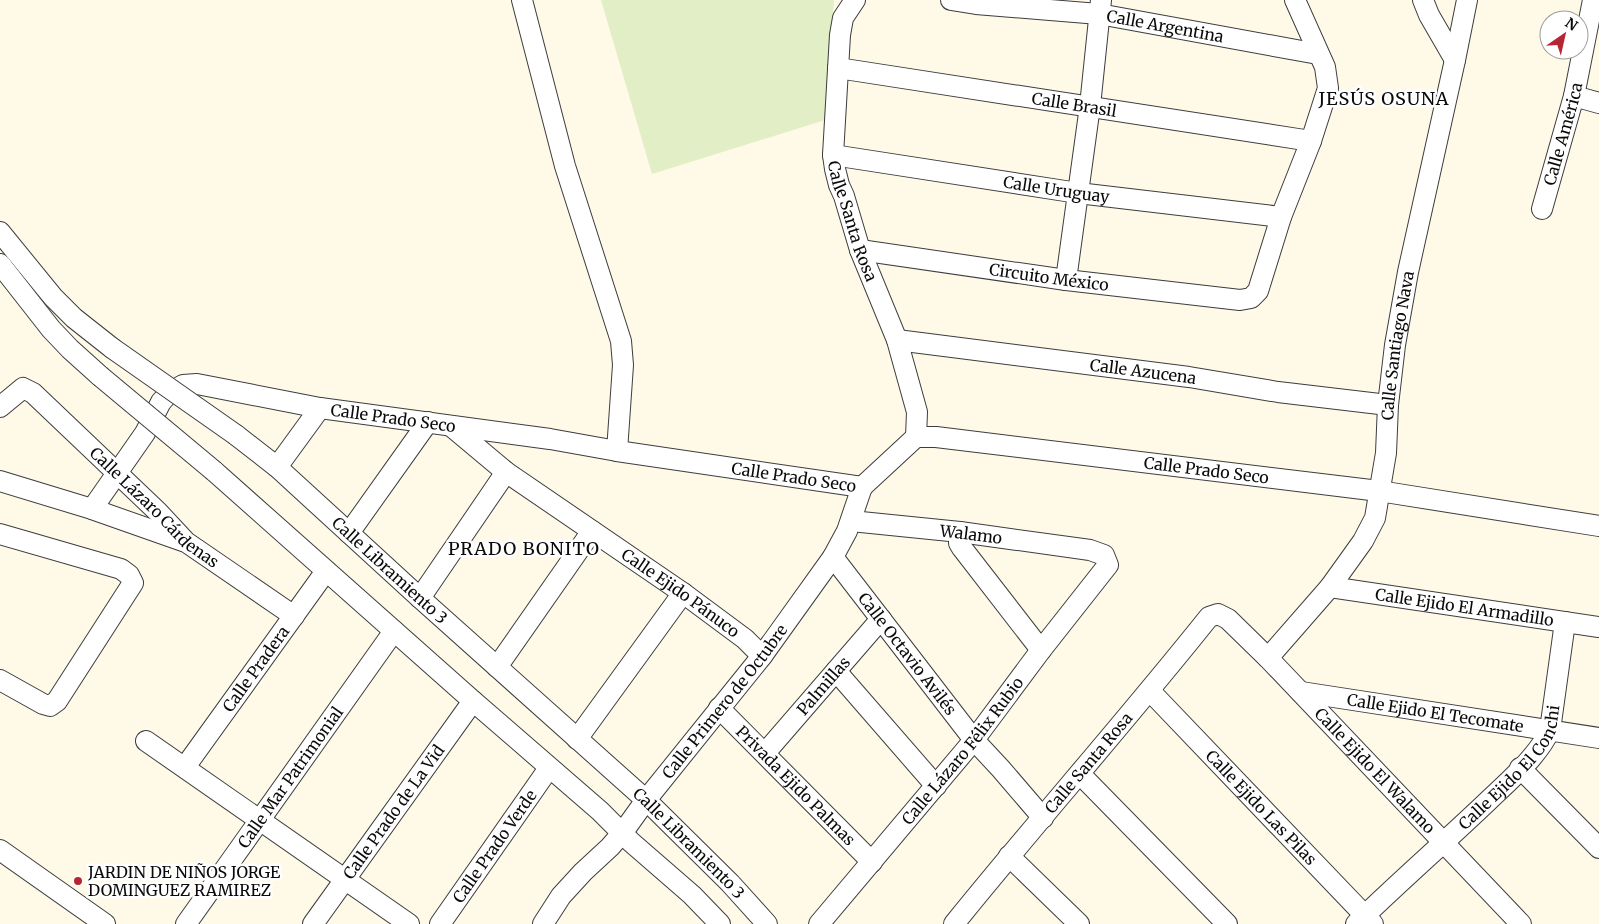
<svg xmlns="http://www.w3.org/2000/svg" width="1599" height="924" viewBox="0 0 1599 924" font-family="Merriweather,serif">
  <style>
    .pitch { fill: #e2eec5 }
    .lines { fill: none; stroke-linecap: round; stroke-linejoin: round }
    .minor-casing { stroke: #3d3d3d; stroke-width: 22 }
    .minor { stroke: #fff; stroke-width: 20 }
    .minor-bridge-casing { stroke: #3d3d3d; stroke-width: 22; stroke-linecap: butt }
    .minor-bridge { stroke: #fff; stroke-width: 20 }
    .poi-dot { fill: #b62632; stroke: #fff; stroke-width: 2 }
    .labels { text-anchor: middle; stroke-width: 5; stroke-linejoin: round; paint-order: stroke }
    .street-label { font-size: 16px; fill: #0a0a0a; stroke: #fff }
    .poi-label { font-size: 16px; fill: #0a0a0a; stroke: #fff; text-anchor: start }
    .neighbourhood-label { font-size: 18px; letter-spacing: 1px; fill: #0a0a0a; stroke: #fff }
  </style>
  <rect width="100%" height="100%" fill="#fff9e7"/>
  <path class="pitch" d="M 601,0 L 834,0 L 825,120 L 652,174 Z"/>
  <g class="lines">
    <g class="minor-casing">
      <g id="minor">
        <path d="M 522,0 L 565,166 L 621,341 L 623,365 L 617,451"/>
        <path id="s1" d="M 855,0 L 843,18 L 840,35 L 833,155 L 835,169 L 839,185 L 844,196 L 860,250 L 897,340 L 917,412 L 916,437"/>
        <path id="s2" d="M 951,0 L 976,4 L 1099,14 L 1318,54"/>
        <path d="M 1423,0 L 1429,15 L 1455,60"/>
        <path id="s3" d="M 838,68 L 1311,141"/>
        <path d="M 1574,96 L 1599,103"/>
        <path id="s4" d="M 833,155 L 1078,193 L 1281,217"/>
        <path id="s5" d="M 1542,209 L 1574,96 L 1593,0"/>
        <path d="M 0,232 L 53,297 L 74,318 L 112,348"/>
        <path id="s6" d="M 860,250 L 1066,280 L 1240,300 L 1251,298 L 1258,291 L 1281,217 L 1311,141 L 1328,88 L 1325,67 L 1295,0"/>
        <path d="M 0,264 L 51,329 L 70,349 L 100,376"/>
        <path d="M 1066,280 L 1090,106 L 1101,0"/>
        <path id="s7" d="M 897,340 L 1189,377 L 1278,392 L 1388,405"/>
        <path id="s8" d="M 0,407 L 23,388 L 33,393 L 158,512 L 186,542 L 294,616"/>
        <path id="s9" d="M 451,426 L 506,472 L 683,593 L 745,639 L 762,656"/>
        <path id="s10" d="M 236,435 L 277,467 L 420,598 L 646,800 L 730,883 L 767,924"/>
        <path d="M 277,467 L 320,408"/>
        <path d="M 214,471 L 473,701 L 600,811 L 631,842 L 692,895 L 720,924"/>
        <path d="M 0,481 L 92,509 L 183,541"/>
        <path id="s11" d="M 862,487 L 916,437 L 936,437 L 1379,491 L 1599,526"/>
        <path id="s12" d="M 92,509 L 145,433 L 161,402 L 169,393 L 183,385 L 197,384 L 320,408 L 550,439 L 617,451 L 862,487"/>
        <path d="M 960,532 L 959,543 L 962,548 L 1041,650"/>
        <path d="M 349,533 L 428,422"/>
        <path d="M 0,534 L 121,569 L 129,575 L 133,583 L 57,701 L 50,706 L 43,704 L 0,680"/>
        <path id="s13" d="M 833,557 L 974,740 L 1001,769 L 1043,818"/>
        <path id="s14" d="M 1330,587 L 1599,627"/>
        <path d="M 420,598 L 506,472"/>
        <path id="s15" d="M 1268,658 L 1330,587 L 1363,541 L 1375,518 L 1386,453 L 1388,405 L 1395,345 L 1408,272 L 1455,60 L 1467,0"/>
        <path d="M 497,667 L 592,531"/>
        <path d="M 836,671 L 936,786"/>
        <path id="s16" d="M 1150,691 L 1373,924"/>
        <path id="s17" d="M 1301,692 L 1599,738"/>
        <path id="s18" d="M 719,708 L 872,862"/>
        <path d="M 577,739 L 683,593"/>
        <path d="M 146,741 L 409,924"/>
        <path id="s19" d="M 765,753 L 881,619"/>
        <path id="s20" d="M 185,767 L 326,571"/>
        <path d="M 1520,768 L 1599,848"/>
        <path d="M 1080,774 L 1227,924"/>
        <path d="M 0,850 L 105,924"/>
        <path d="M 1009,856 L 1079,924"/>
        <path id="s21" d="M 186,924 L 394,631"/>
        <path id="s22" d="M 313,924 L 473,701"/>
        <path id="s23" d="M 440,924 L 549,768"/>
        <path id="s24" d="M 543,924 L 561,896 L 583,872 L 610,847 L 623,832 L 646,800 L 762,656 L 833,557 L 847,531 L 862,487"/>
        <path id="s25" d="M 819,924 L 974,740 L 1041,650 L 1108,565 L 1104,555 L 1090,550 L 960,532 L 851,521"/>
        <path id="s26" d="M 954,924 C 1038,820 1126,721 1209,617 L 1218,614 L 1228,619 L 1268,658 L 1521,924"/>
        <path id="s27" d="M 1356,924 C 1399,882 1444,843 1488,801 C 1509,781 1538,756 1550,730 L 1565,622"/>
      </g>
    </g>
    <use href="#minor" class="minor"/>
    <g class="minor-bridge-casing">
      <g id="minor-bridge">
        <path d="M 112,348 L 236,435"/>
        <path d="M 100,376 L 214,471"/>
      </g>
    </g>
    <use href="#minor-bridge" class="minor-bridge"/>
  </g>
  <circle class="poi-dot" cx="78" cy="881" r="5"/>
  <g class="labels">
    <g class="street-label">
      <text dy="6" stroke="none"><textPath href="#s2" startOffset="216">Calle Argentina</textPath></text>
      <text dy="6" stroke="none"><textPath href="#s3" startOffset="239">Calle Brasil</textPath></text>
      <text dy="6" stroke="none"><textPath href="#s5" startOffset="78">Calle América</textPath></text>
      <text dy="6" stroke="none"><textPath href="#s4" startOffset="226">Calle Uruguay</textPath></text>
      <text dy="6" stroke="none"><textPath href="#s1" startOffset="228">Calle Santa Rosa</textPath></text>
      <text dy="6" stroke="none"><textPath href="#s6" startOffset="191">Circuito México</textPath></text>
      <text dy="6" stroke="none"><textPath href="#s15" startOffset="351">Calle Santiago Nava</textPath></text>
      <text dy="6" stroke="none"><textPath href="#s7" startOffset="248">Calle Azucena</textPath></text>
      <text dy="6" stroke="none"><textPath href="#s12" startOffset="369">Calle Prado Seco</textPath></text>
      <text dy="6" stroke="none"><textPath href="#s11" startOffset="366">Calle Prado Seco</textPath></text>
      <text dy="6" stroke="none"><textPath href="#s12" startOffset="774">Calle Prado Seco</textPath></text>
      <text dy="6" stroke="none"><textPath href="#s8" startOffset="208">Calle Lázaro Cárdenas</textPath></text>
      <text transform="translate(971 534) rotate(7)" y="6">Walamo</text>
      <text dy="6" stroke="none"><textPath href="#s10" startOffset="205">Calle Libramiento 3</textPath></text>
      <text dy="6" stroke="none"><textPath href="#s9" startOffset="284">Calle Ejido Pánuco</textPath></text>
      <text dy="6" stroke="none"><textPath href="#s14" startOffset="136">Calle Ejido El Armadillo</textPath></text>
      <text dy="6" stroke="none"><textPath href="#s13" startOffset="122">Calle Octavio Avilés</textPath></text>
      <text dy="6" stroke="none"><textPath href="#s20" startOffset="121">Calle Pradera</textPath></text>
      <text dy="6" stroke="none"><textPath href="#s19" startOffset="89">Palmillas</textPath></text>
      <text dy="6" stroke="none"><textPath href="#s24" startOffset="288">Calle Primero de Octubre</textPath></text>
      <text dy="6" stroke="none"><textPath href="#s17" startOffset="136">Calle Ejido El Tecomate</textPath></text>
      <text dy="6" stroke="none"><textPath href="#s25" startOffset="225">Calle Lázaro Félix Rubio</textPath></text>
      <text dy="6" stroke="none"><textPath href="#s26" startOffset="210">Calle Santa Rosa</textPath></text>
      <text dy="6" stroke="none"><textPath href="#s27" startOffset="222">Calle Ejido El Conchi</textPath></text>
      <text dy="6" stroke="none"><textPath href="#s26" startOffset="631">Calle Ejido El Walamo</textPath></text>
      <text dy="6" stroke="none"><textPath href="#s21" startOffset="180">Calle Mar Patrimonial</textPath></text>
      <text dy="6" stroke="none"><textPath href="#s18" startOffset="109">Privada Ejido Palmas</textPath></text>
      <text dy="6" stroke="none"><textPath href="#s16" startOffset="161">Calle Ejido Las Pilas</textPath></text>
      <text dy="6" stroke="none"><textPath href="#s22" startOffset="138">Calle Prado de La Vid</textPath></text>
      <text dy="6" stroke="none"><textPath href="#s10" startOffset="610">Calle Libramiento 3</textPath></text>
      <text dy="6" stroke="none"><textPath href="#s23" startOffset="95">Calle Prado Verde</textPath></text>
    </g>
    <g class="poi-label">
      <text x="88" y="878">JARDIN DE NIÑOS JORGE<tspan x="88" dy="18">DOMINGUEZ RAMIREZ</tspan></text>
    </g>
    <g class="neighbourhood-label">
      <text x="1384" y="105">JESÚS OSUNA</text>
      <text x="524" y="555">PRADO BONITO</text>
    </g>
  </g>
  <g transform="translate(1564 35) rotate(34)"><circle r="24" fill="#ffffff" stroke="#9d9d9d"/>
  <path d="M0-4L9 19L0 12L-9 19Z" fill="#b62632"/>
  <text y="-8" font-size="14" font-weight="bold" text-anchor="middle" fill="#0a0a0a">N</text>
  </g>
</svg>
